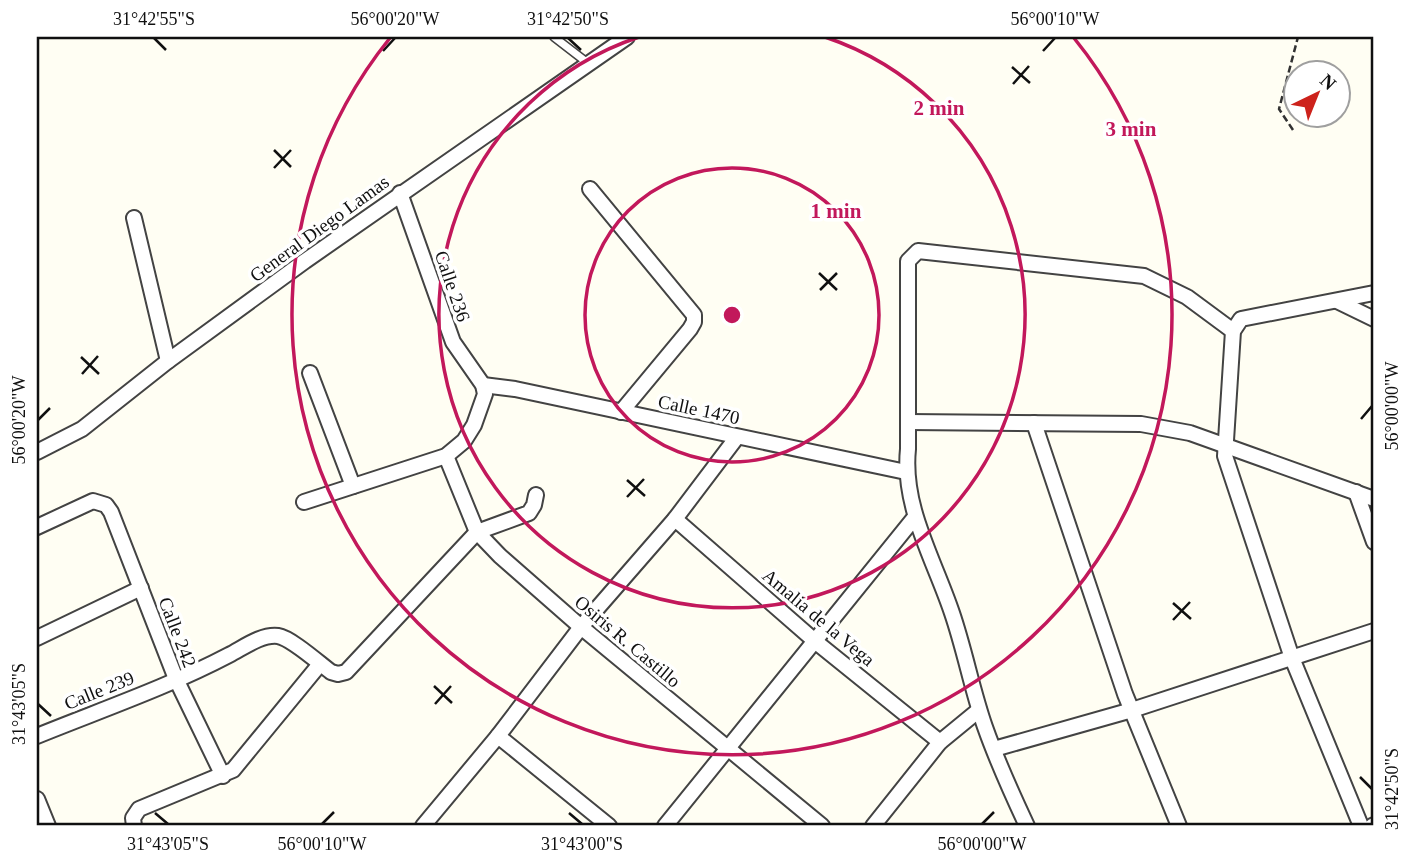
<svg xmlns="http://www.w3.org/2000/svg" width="1411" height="863" viewBox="0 0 1411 863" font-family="Georgia,serif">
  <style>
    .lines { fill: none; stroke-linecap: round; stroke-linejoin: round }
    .service-casing { stroke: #434343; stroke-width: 10 }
    .minor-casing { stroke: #434343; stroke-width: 18 }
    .path { stroke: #323232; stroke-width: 2.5; stroke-dasharray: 7 3.5; stroke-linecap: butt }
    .service { stroke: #fff; stroke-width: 7 }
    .minor { stroke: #fff; stroke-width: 14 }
    .ticks { fill: none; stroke: #101010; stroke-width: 2.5 }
    .ring { fill: none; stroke: #c2185b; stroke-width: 3.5 }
    .labels { text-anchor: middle; stroke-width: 7; stroke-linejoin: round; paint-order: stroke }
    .street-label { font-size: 19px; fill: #101010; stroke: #fff }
    .centre { fill: #c2185b; stroke: #fff; stroke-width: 3.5 }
    .ring-label { font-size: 21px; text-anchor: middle; font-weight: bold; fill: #c2185b; stroke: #fff; stroke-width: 7; stroke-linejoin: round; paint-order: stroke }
    .neatline { fill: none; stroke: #101010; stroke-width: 2.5 }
    .ticks-label { font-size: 18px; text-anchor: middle; fill: #101010 }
  </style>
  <rect width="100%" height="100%" fill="#fffef3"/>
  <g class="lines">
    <g class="service-casing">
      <path id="service" d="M 554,37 L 589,64"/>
    </g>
    <g class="minor-casing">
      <g id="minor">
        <path d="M 590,189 L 694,315 L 694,322 L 690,329 L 621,412"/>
        <path d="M 134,218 L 168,361"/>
        <path d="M 1337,301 L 1374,319"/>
        <path d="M 310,373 L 353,486"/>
        <path d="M 483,385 L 515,389 L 906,472"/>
        <path d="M 908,422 L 1141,424 L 1190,433 L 1374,499"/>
        <path d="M 1034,423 L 1125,694 L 1179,826"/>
        <path d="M 37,452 L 82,429 L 168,361 L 305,261 L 627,37"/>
        <path d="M 446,456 L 477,532 L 500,556 L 581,627 L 822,826"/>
        <path d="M 1356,492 L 1374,542"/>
        <path d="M 304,502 L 446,456 L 464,441 L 474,425 L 485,394 L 483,385 L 453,342 L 400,193"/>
        <path d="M 675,519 L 816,642 L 940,742"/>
        <path d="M 37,527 L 93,501 L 106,505 L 111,512 L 176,679 L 223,776"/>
        <path d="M 37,638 L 141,588"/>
        <path d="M 37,736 C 101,710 168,687 229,655 C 243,648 261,634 278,636 C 291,638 319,663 331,672 L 338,674 L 346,672 L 477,532 L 529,513 L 534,505 L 536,495"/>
        <path d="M 498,736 L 609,826"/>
        <path d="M 994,749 L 1132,710 L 1374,631"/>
        <path d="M 37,799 L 48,826"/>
        <path d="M 134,826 L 133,818 L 139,809 L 233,770 L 320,664"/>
        <path d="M 423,826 L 498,736 L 581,627 L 675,519 L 737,437"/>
        <path d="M 665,826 L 915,517"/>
        <path d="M 873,826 L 940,742 L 979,710"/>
        <path d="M 1027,826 C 1012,794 997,761 985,727 C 972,690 965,651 952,613 C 934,559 902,507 908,449 L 908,261 L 918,251 L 1144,276 L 1187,297 L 1233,331"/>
        <path d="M 1361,826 L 1292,658 L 1225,456 L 1233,331 L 1241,319 L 1374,293"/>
        <path d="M 1372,826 L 1374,825"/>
      </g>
    </g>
    <path class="path" d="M 1293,130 L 1279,109 L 1298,37"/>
    <use href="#service" class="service"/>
    <use href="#minor" class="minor"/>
  </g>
  <path class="ticks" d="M 154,38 L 166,50M 568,38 L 581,50M 383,51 L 395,38M 1043,51 L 1055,38M 1012,67 L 1030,83M 1013,84 L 1029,66M 274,150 L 291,167M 274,168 L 291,150M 819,273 L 837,290M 820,290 L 837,273M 81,357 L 99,374M 82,374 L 98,356M 1361,419 L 1372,406M 38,420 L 50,408M 627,480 L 645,496M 627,497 L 644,479M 1173,603 L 1191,619M 1173,620 L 1190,602M 434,686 L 452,703M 38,704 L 51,716M 435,704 L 451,686M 1360,777 L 1372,789M 155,813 L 168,824M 569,813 L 582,824M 322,824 L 334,812M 982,824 L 994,812"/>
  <g class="ring">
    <circle cx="732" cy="315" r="147"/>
    <path d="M825 37A293 293 0 1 1 639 37"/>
    <path d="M1074 38A440 440 0 1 1 390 38"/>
  </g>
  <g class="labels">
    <g class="street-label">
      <text transform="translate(319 228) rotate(-36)" y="7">General Diego Lamas</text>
      <text transform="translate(453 286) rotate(71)" y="7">Calle 236</text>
      <text transform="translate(699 409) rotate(12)" y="7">Calle 1470</text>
      <text transform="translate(819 617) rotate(40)" y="7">Amalia de la Vega</text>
      <text transform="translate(178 632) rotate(69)" y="7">Calle 242</text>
      <text transform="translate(628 641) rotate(40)" y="7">Osiris R. Castillo</text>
      <text transform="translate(99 690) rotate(-22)" y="7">Calle 239</text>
    </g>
  </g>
  <circle cx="732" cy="315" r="10" class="centre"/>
  <g class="ring-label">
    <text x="939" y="115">2 min</text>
    <text x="1131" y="136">3 min</text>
    <text x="836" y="218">1 min</text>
  </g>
  <rect width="1411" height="863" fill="none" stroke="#ffffff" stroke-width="77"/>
  <g transform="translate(1317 94) rotate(43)"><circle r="33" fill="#ffffff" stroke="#9f9f9f" stroke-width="2"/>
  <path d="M0-5L12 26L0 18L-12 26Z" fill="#cd221b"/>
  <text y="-10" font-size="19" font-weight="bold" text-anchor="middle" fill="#101010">N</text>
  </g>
  <rect x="38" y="38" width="1334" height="786" class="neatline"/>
  <g class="ticks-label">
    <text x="154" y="25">31°42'55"S</text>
    <text x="395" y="25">56°00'20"W</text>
    <text x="568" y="25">31°42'50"S</text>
    <text x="1055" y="25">56°00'10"W</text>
    <text transform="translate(1392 406) rotate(-90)" y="6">56°00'00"W</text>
    <text transform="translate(19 420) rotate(-90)" y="6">56°00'20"W</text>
    <text transform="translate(19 704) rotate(-90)" y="6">31°43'05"S</text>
    <text transform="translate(1392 789) rotate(-90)" y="6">31°42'50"S</text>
    <text x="168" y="850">31°43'05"S</text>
    <text x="322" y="850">56°00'10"W</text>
    <text x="582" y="850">31°43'00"S</text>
    <text x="982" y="850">56°00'00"W</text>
  </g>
</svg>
